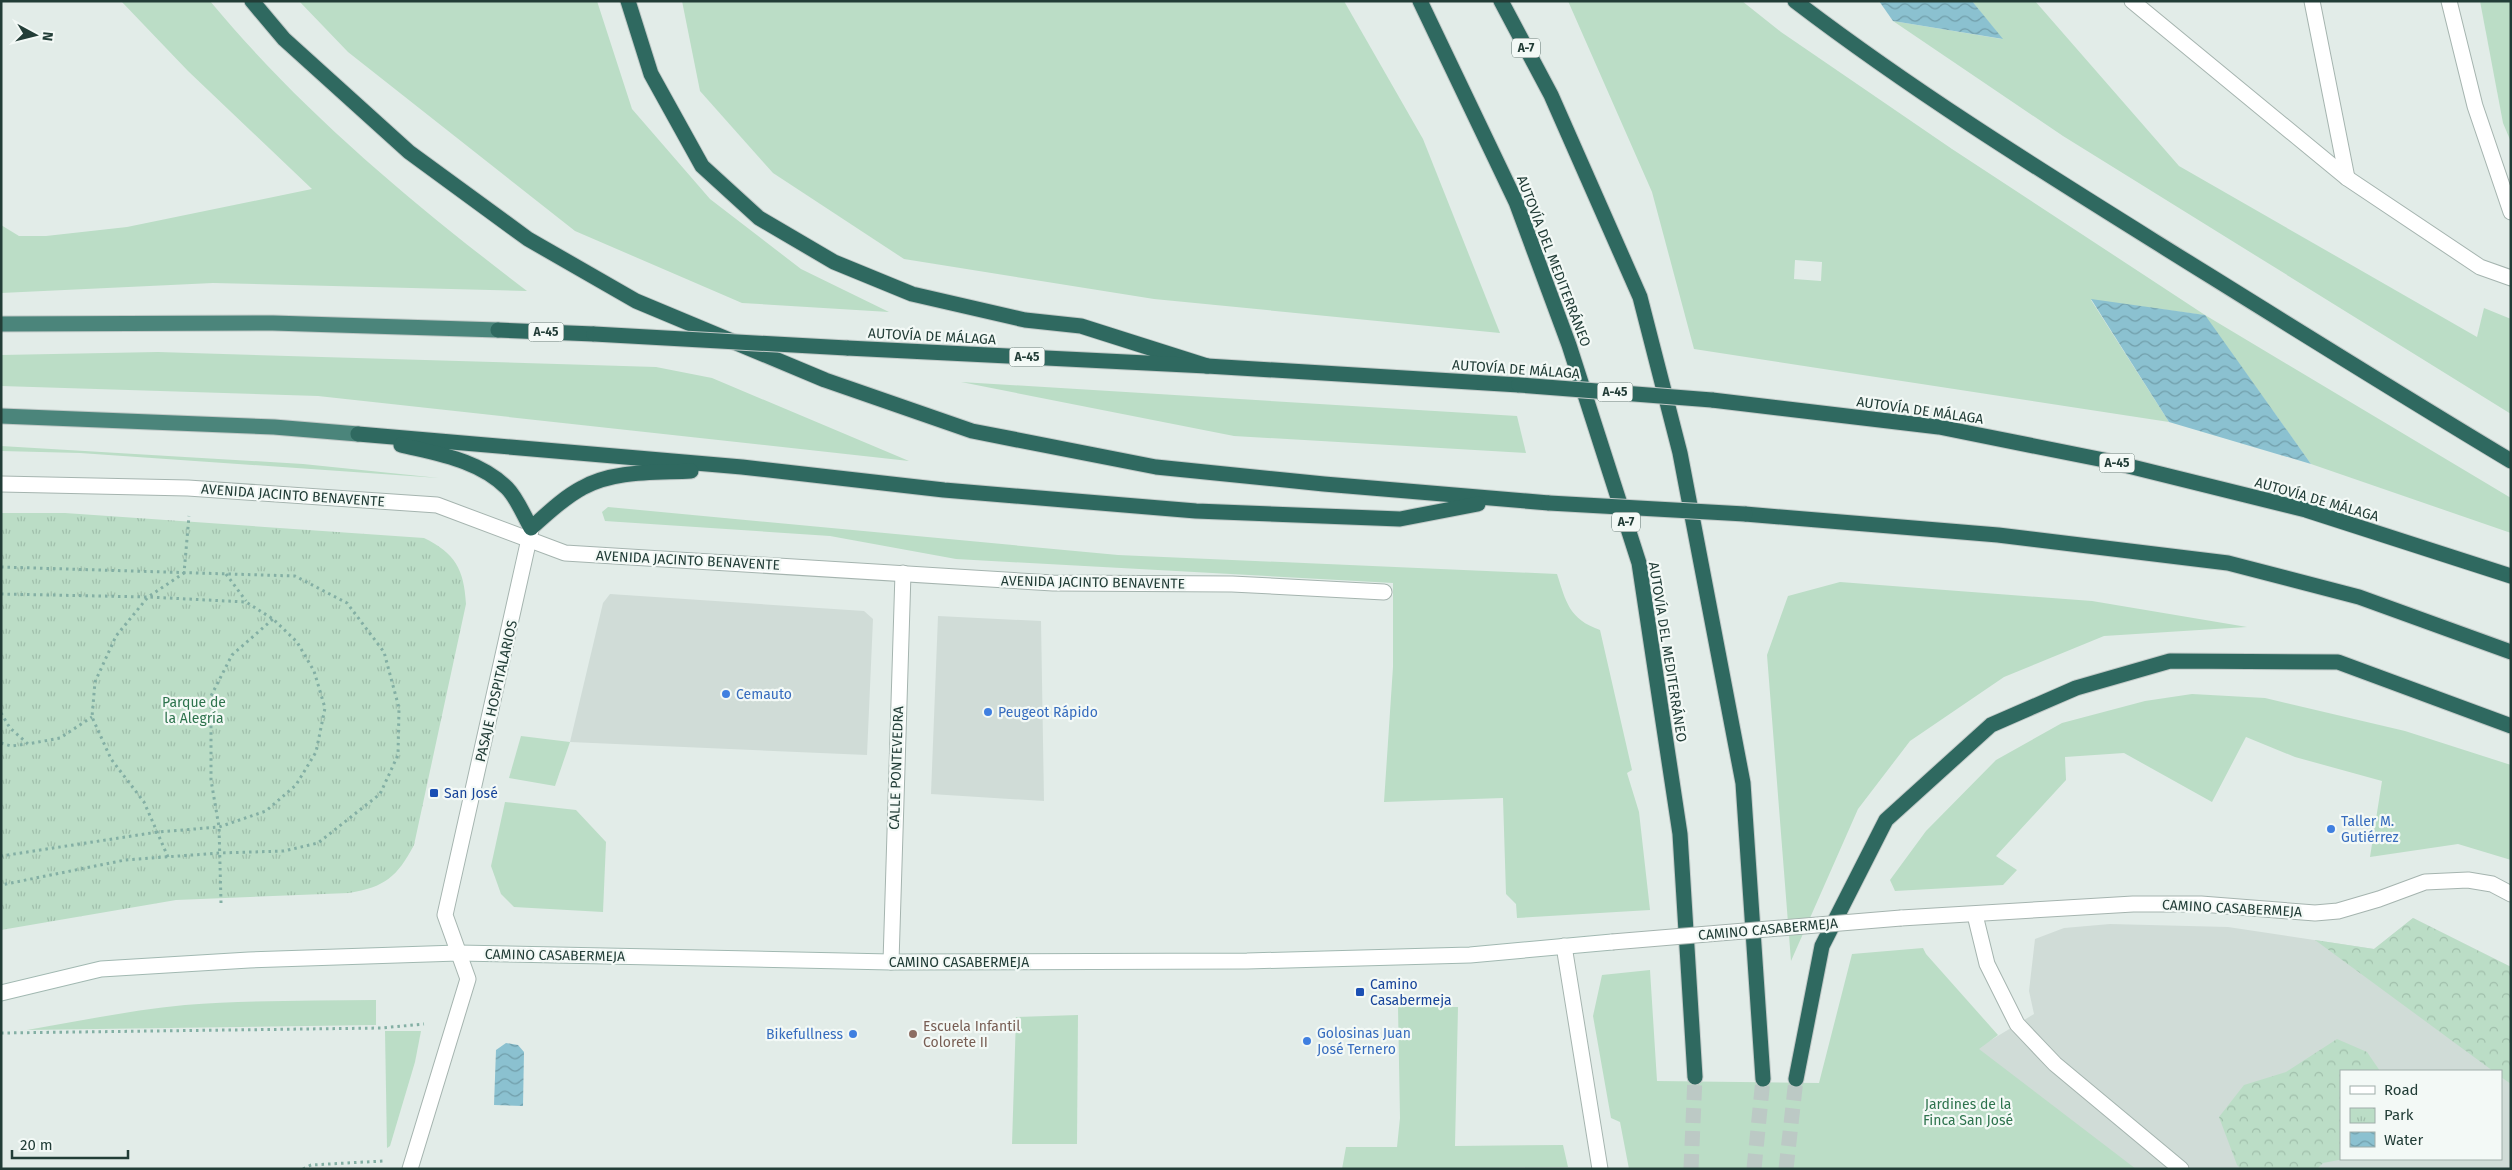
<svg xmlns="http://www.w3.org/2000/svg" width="2512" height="1170" viewBox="0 0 2512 1170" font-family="'Fira Sans',sans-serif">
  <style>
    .built { fill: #d0dcd7; fill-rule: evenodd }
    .green { fill: #bbddc6; fill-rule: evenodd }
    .forest { fill: url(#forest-crowns) }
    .park { fill: url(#park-tufts) }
    .water { fill: url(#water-waves) }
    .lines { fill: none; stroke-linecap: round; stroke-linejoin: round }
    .motorway-tunnel { stroke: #bcc9c5; stroke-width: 15; stroke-dasharray: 15 8; stroke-linecap: butt }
    .service-casing { stroke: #a5b4af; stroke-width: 17 }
    .minor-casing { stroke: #a5b4af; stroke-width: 17 }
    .secondary-casing { stroke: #a1b8b1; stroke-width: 17 }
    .trunk-casing { stroke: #c1c9c7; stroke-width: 17 }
    .motorway-casing { stroke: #c1c9c7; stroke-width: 17 }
    .path { stroke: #83afa4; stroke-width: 3; stroke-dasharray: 2.5 4; stroke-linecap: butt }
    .service { stroke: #fff; stroke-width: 15 }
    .minor { stroke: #fff; stroke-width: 15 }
    .secondary { stroke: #fff; stroke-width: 15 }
    .trunk { stroke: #4b857b; stroke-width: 15 }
    .motorway { stroke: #2f6960; stroke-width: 15 }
    .minor-bridge-casing { stroke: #a5b4af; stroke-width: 17; stroke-linecap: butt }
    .motorway-bridge-casing { stroke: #c1c9c7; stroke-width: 17; stroke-linecap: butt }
    .minor-bridge { stroke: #fff; stroke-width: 15 }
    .motorway-bridge { stroke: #2f6960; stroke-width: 15 }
    .shop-dot { fill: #3f7fe0; stroke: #f3f9f6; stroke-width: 2 }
    .transit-dot { fill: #1a4fb4; stroke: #f3f9f6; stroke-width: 2 }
    .education-dot { fill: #8d6e63; stroke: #f3f9f6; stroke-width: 2 }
    .labels { text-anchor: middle; stroke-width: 4.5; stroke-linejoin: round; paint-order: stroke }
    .shield { fill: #f3f9f6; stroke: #617570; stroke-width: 1 }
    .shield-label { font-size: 12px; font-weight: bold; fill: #223d37 }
    .street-label { font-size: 14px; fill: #223d37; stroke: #f3f9f6 }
    .shop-label { font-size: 14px; fill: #366cbe; stroke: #f3f9f6; text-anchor: start }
    .park-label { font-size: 14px; fill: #2d734d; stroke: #f3f9f6 }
    .transit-label { font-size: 14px; fill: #164399; stroke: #f3f9f6; text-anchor: start }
    .education-label { font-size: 14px; fill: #785e54; stroke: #f3f9f6; text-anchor: start }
  </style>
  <defs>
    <pattern id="forest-crowns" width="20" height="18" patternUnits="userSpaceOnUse" patternTransform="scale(1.25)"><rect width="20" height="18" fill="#bbddc6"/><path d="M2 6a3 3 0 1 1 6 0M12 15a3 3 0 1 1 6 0" fill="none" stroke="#a0bfab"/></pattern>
    <pattern id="park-tufts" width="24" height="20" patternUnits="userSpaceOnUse" patternTransform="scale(1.25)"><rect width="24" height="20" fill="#bbddc6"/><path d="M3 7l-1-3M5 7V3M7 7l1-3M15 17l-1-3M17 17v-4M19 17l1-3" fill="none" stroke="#a0bfab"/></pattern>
    <pattern id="water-waves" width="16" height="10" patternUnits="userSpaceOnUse" patternTransform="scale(1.25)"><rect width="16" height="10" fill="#8bc1d0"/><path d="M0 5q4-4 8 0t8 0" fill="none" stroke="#719eaa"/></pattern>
  </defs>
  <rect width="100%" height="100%" fill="#e2ece8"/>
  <g class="built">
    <path d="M 610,594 L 864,611 L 873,619 L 867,755 L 570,742 L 603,603 Z"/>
    <path d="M 938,616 L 1041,621 L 1044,801 L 931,794 Z"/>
    <path d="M 2413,918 L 2511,967 L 2511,1169 L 1895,1169 L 1978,1048 L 2034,1014 L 2029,991 L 2035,939 L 2064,928 L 2110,924 L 2228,927 L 2374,949 ZM 2341,1071 L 2501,1071 L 2501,1159 L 2341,1159 Z"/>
  </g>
  <g class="green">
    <path d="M 121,1 L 210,1 C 302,112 413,204 527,291 L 213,283 L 1,293 L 1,225 L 19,236 L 46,236 L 127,227 L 312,189 L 188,71 Z"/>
    <path d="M 299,1 L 597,1 L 632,109 L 710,199 L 801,269 L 889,312 L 742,303 L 575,231 L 348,52 Z"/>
    <path d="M 682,1 L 1344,1 L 1423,139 L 1500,333 L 1154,299 L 904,259 L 773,173 L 700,91 Z"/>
    <path d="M 1568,1 L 1742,1 L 1781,32 L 1952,149 L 2205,315 L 2511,498 L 2511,533 L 2311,464 L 2204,315 L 2091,300 L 2169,422 L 1694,349 L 1652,192 ZM 1795,260 L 1822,262 L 1821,281 L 1794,279 Z"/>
    <path d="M 1972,1 L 2035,1 L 2179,166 L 2477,337 L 2484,308 L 2511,319 L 2511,414 L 2063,136 L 1893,21 L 2002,39 Z"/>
    <path d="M 2480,1 L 2511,1 L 2511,142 L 2503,123 Z"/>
    <path d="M 158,352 L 656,367 L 712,378 L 909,461 L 318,396 L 1,386 L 1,355 Z"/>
    <path d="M 961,382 L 1517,416 L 1526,453 L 1234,436 Z"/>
    <path d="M 1,446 L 303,464 L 439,478 L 80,453 L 1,451 Z"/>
    <path d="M 608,507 L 1118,555 L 1557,574 C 1566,602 1569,619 1600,630 L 1632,770 L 1627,773 L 1639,812 L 1650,910 L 1517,918 L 1516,904 L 1506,894 L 1503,798 L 1384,802 L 1393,667 L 1393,583 L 956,559 L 830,536 L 605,521 L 602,512 Z"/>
    <path d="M 1840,582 L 2092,601 L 2247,627 L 2104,636 L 2004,677 L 1910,741 L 1858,809 L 1791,961 L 1767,655 L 1788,596 Z"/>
    <path d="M 2192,694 L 2265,698 L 2405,731 L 2511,765 L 2511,860 L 2458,844 L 2370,857 L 2382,781 L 2295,757 L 2246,737 L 2212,802 L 2124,753 L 2065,757 L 2066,780 L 1996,856 L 2017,870 L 2003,885 L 1895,891 L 1890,880 L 1926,831 L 1996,760 L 2062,723 L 2145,701 Z"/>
    <path d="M 521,736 L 570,742 L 555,786 L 509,778 Z"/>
    <path d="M 505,802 L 576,810 L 606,842 L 603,912 L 514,907 L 501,894 L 491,866 Z"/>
    <path d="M 1923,948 L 1926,954 L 1998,1035 L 1979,1049 L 2136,1169 L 1629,1169 L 1620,1122 L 1611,1118 L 1593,1016 L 1602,975 L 1650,970 L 1657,1081 L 1819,1083 L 1852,954 Z"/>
    <path d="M 376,1000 L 376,1025 L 27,1030 C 79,1021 132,1010 185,1005 C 248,1000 312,1001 376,1000 Z"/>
    <path d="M 1398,1007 L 1458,1007 L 1455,1146 L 1563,1145 L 1568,1167 L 1342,1169 L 1346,1147 L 1397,1147 L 1400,1118 Z"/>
    <path d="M 1078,1015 L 1077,1144 L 1012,1144 L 1016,1017 Z"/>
    <path d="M 385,1031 L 421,1031 L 415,1062 L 390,1146 L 387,1148 Z"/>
  </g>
  <g class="forest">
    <path d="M 2413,918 L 2511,967 L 2511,1084 L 2501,1077 L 2501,1071 L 2493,1071 L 2315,940 L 2374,949 Z"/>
    <path d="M 2337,1039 L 2367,1052 L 2380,1071 L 2341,1071 L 2341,1159 L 2344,1159 L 2323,1163 L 2317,1169 L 2241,1169 L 2237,1165 L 2219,1117 L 2244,1085 L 2286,1072 Z"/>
  </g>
  <path class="park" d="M 1,513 L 65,513 L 424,538 C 455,553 464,569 466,604 L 414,845 C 397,877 385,887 349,893 L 176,900 L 1,930 Z"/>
  <g class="water">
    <path d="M 1879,1 L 1972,1 L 2003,39 L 1893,21 Z"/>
    <path d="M 2091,299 L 2205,315 L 2311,464 L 2169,422 Z"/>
    <path d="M 506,1043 L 518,1045 L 524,1052 L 523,1106 L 494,1105 L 496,1050 Z"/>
  </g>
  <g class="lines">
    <g class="motorway-tunnel">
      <path d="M 1691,1169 L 1695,1077"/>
      <path d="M 1754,1169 L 1763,1079"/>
      <path d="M 1786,1169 L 1796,1079"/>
    </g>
    <g class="service-casing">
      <g id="service">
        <path d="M 2132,1 L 2347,178 L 2480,267 L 2511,278"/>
        <path d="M 2312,1 L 2347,178"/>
        <path d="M 1975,915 L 1987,964 L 2017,1024 L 2055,1064 L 2181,1169"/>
        <path d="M 1564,946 L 1600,1169"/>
      </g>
    </g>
    <g class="minor-casing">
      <g id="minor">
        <path d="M 2449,1 L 2475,106 L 2511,212"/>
        <path d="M 1,484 L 188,488 L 437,505 L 565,553 L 1053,583 L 1232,584 L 1384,592"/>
        <path d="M 1901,918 L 2133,904 L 2201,904 L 2315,913 L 2338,911 L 2379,899 L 2425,882 L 2468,880 L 2492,884 L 2511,894"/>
        <path d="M 891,962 L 903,573"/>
        <path d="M 410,1169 L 468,979 L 445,915 L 531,530"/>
      </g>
    </g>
    <g class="secondary-casing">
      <path id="secondary" d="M 1,993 L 101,969 L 249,960 L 458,953 L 891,962 L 1247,961 L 1470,955 L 1612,942"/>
    </g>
    <g class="trunk-casing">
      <g id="trunk">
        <path d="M 1,324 L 273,323 L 498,330"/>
        <path d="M 1,416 L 274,427 L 358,434"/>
      </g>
    </g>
    <g class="motorway-casing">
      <g id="motorway">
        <path d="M 252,1 L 284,39 L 409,152 L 528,239 L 636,301 L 825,380 L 972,431 L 1156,467 L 1324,484 L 1549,503"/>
        <path d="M 628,1 L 651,74 L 702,166 L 759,218 L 834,262 L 912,294 L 1025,320 L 1081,326 L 1207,366"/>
        <path d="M 1420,1 L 1516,202 L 1569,345 L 1639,563 L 1680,834 L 1695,1077"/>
        <path d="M 1501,1 L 1551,95 L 1640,297 L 1680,453 L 1743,783 L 1763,1079"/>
        <path d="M 1795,1 C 1909,88 2032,165 2154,241 C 2273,315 2391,389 2511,461"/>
        <path d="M 498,330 L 594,334"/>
        <path d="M 847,348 L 1207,366 L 1519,385"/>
        <path d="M 1712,400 L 1939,427 L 2104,460 L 2306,510 L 2511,576"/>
        <path d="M 358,434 L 742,467 L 944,490 L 1196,511 L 1400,519 L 1478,504"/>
        <path d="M 401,445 C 438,454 479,460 507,488 C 517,498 524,516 531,528 C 547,514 563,498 582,488 C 614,470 655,473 691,471"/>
        <path d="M 1745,514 L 1998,535 L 2228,563 L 2359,597 L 2511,652"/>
        <path d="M 1796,1079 L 1822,946 L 1886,820 L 1991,725 L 2076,688 L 2170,661 L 2338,662 L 2511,726"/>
      </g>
    </g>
    <g class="path">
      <path d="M 1,567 L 295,576 L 347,603 L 384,652 L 399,708 L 398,755 L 380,794 L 318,843 L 284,851 L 219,853 L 125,860 L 1,885"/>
      <path d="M 226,574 L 246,601"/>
      <path d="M 1,594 L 148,597 L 246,602 L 273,619 L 297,642 L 314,671 L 325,708 L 316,752 L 296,785 L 266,811 L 219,827 L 158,832 L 1,856"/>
      <path d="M 1,713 L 10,728 L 28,744 L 60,738 L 92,717"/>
      <path d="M 1,743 L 11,746 L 27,744"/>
      <path d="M 168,857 L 144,802 L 111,759 L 92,717 L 95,682 L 116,636 L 148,597 L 184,573 L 189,516"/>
      <path d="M 221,903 L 219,827 L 211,780 L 211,696 L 232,655 L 273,619"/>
      <path d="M 1,1033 L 381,1028 L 424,1024"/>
      <path d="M 303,1169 L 311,1165 L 383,1161"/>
    </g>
    <use href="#service" class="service"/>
    <use href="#minor" class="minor"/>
    <use href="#secondary" class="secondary"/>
    <use href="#trunk" class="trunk"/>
    <use href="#motorway" class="motorway"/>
    <g class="minor-bridge-casing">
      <path id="minor-bridge" d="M 1612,942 L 1901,918"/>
    </g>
    <g class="motorway-bridge-casing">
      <g id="motorway-bridge">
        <path d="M 594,334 L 847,348"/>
        <path d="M 1519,385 L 1712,400"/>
        <path d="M 1549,503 L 1745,514"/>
      </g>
    </g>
    <use href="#minor-bridge" class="minor-bridge"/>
    <use href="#motorway-bridge" class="motorway-bridge"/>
  </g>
  <g class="shop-dot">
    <circle cx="726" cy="694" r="5"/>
    <circle cx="988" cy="712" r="5"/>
    <circle cx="2331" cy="829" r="5"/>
    <circle cx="853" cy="1034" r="5"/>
    <circle cx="1307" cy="1041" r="5"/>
  </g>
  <g class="transit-dot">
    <rect x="429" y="788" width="10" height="10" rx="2.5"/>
    <rect x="1355" y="987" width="10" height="10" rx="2.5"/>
  </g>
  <circle class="education-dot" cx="913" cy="1034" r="5"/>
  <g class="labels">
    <g class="shield">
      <rect x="1512" y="38.5" width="28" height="19" rx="4"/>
      <rect x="528.5" y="322.5" width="35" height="19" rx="4"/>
      <rect x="1009.5" y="347.5" width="35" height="19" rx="4"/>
      <rect x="1597.5" y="382.5" width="35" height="19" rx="4"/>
      <rect x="2099.5" y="453.5" width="35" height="19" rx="4"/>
      <rect x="1612" y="512.5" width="28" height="19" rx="4"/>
    </g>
    <g class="shield-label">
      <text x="1526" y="52">A-7</text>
      <text x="546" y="336">A-45</text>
      <text x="1027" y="361">A-45</text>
      <text x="1615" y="396">A-45</text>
      <text x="2117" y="467">A-45</text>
      <text x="1626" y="526">A-7</text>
    </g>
    <g class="street-label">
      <text transform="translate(1554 261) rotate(69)" y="5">AUTOVÍA DEL MEDITERRÁNEO</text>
      <text transform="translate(932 336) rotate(3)" y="5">AUTOVÍA DE MÁLAGA</text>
      <text transform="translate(1516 369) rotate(4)" y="5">AUTOVÍA DE MÁLAGA</text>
      <text transform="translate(1920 410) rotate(8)" y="5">AUTOVÍA DE MÁLAGA</text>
      <text transform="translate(293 495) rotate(4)" y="5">AVENIDA JACINTO BENAVENTE</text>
      <text transform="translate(2317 499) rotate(16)" y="5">AUTOVÍA DE MÁLAGA</text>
      <text transform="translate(688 560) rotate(3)" y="5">AVENIDA JACINTO BENAVENTE</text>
      <text transform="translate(1093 582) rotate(1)" y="5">AVENIDA JACINTO BENAVENTE</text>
      <text transform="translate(1668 652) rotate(81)" y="5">AUTOVÍA DEL MEDITERRÁNEO</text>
      <text transform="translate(496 691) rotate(-77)" y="5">PASAJE HOSPITALARIOS</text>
      <text transform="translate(896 768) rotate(-88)" y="5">CALLE PONTEVEDRA</text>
      <text transform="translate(2232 908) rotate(3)" y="5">CAMINO CASABERMEJA</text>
      <text transform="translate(1768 929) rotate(-5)" y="5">CAMINO CASABERMEJA</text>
      <text transform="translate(555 955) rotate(1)" y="5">CAMINO CASABERMEJA</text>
      <text x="959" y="967">CAMINO CASABERMEJA</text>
    </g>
    <g class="shop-label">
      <text x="736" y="699">Cemauto</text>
      <text x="998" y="717">Peugeot Rápido</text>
      <text x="2341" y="826">Taller M.<tspan x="2341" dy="16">Gutiérrez</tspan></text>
      <text x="1317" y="1038">Golosinas Juan<tspan x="1317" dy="16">José Ternero</tspan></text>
      <text x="843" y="1039" text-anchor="end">Bikefullness</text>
    </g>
    <g class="park-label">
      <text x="194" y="707">Parque de<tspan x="194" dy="16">la Alegría</tspan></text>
      <text x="1968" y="1109">Jardines de la<tspan x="1968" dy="16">Finca San José</tspan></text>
    </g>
    <g class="transit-label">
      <text x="444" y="798">San José</text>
      <text x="1370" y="989">Camino<tspan x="1370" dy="16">Casabermeja</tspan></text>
    </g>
    <g class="education-label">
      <text x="923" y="1031">Escuela Infantil<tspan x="923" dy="16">Colorete II</tspan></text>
    </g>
  </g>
  <rect width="2512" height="1170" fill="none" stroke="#223d37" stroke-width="5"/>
  <rect x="2340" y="1070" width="162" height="90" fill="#f3f9f6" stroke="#9faeaa"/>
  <rect x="2350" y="1086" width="25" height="8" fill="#ffffff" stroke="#9faeaa"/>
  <text x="2384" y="1095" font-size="15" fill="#223d37">Road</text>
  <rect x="2350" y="1108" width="25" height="15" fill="url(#park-tufts)" stroke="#9faeaa"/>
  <text x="2384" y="1120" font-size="15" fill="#223d37">Park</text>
  <rect x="2350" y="1132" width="25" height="15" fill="url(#water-waves)" stroke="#9faeaa"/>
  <text x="2384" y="1145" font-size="15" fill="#223d37">Water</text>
  <g transform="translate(35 35) rotate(97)" stroke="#f3f9f6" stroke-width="4" paint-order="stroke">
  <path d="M0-4L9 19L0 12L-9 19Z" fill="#223d37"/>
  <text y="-8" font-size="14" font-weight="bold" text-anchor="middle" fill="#223d37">N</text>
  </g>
  <path d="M12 1150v8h116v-8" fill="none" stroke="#223d37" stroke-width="2.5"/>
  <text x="20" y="1150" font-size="15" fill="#223d37" stroke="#f3f9f6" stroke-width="4" paint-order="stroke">20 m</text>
</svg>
